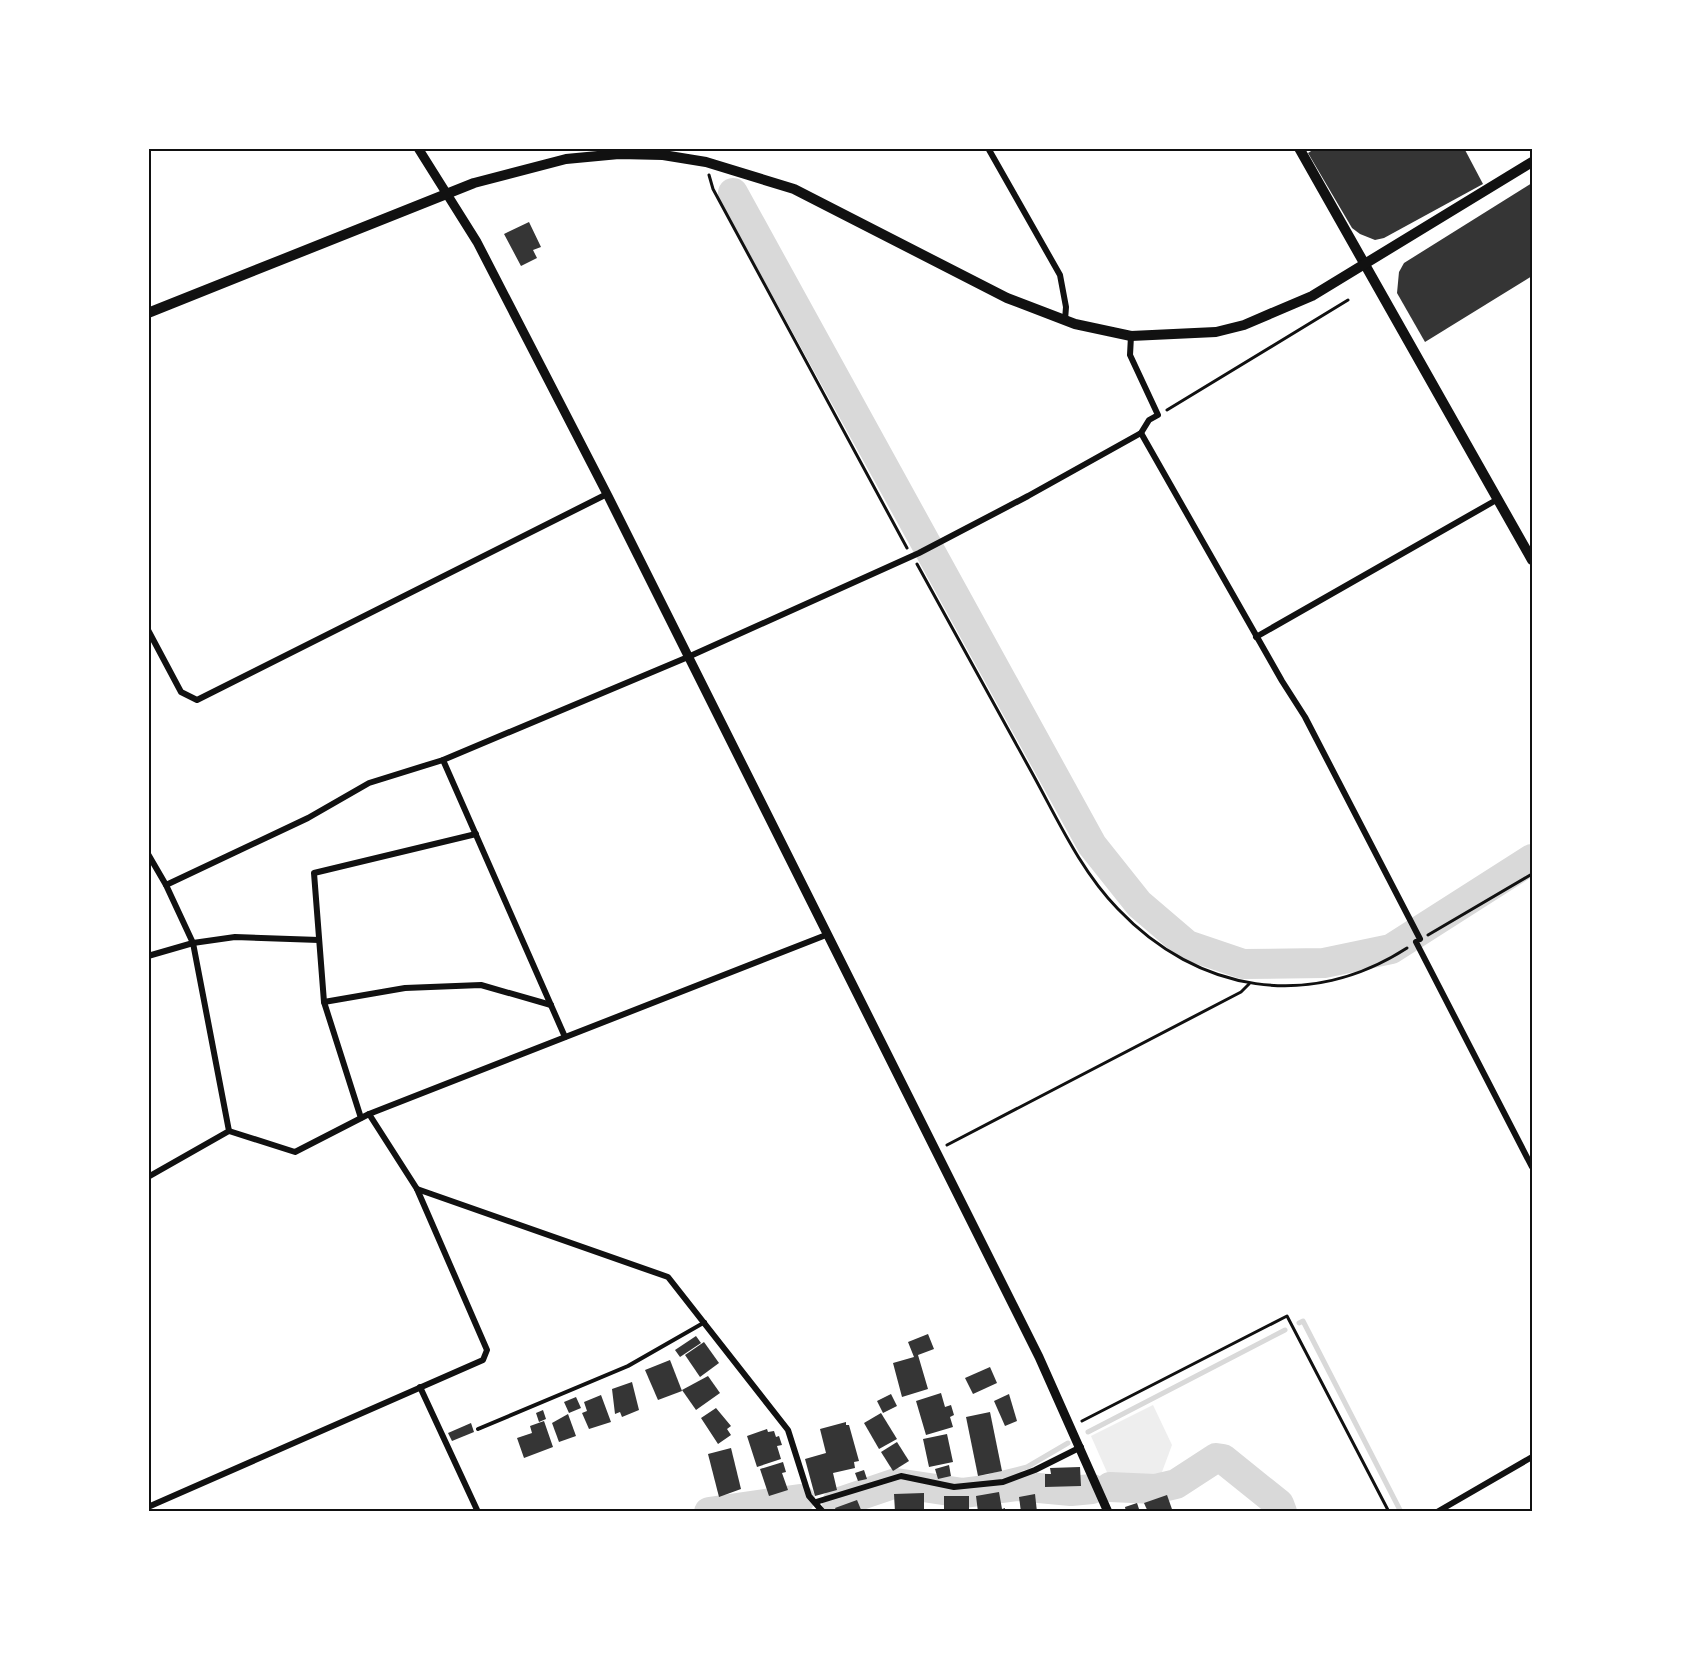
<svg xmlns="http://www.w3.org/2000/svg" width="1681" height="1660" viewBox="0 0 1681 1660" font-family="Montserrat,sans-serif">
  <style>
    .green { fill: #eee }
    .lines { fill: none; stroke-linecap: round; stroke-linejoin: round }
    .stream { stroke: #d9d9d9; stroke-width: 5 }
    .river { stroke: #d9d9d9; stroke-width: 30 }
    .building { fill: #353535 }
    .path { stroke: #111; stroke-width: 3 }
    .service { stroke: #111; stroke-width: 4 }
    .minor { stroke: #111; stroke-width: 6 }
    .tertiary { stroke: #111; stroke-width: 9 }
    .secondary { stroke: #111; stroke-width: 10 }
    .neatline { fill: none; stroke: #111; stroke-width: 2 }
  </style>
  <rect width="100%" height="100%" fill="#fff"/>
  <path class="green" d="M 1153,1405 L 1172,1445 L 1159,1480 L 1110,1479 L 1091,1436 Z"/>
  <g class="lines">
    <g class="stream">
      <path d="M 1299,1323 L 1303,1321 L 1401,1512"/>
      <path d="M 1088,1432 L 1285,1330"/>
      <path d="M 991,1476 L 1027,1467 L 1068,1443"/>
    </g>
    <g class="river">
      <path d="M 733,193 L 1092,845 L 1139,904 L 1187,945 L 1243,964 L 1324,963 L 1391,949 L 1532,859"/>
      <path d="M 1110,1487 L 1155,1489 L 1176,1484 L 1216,1458 L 1223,1459 L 1279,1504 L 1282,1512"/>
      <path d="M 837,1503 L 896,1483 L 963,1493 L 1017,1486 L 1071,1491 L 1092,1489"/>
      <path d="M 709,1512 L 800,1499"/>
    </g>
  </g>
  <g class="building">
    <path d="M 1316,148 L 1464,148 L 1483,184 L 1384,238 L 1375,240 L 1360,234 L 1352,228 L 1308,153 Z"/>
    <path d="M 1532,183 L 1532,276 L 1425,342 L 1397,293 L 1399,272 L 1404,263 Z"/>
    <path d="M 529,222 L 541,247 L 533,250 L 537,258 L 521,266 L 504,234 Z"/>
    <path d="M 928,1334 L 934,1349 L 918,1355 L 928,1389 L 902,1397 L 893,1363 L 914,1357 L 908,1342 Z"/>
    <path d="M 696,1336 L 701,1343 L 680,1357 L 675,1350 Z"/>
    <path d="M 704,1342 L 719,1363 L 700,1377 L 685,1355 Z"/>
    <path d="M 670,1360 L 682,1391 L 658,1400 L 645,1370 Z"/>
    <path d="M 990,1367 L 997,1383 L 973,1394 L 965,1378 Z"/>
    <path d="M 708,1376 L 720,1393 L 696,1410 L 682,1390 Z"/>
    <path d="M 632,1382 L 639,1410 L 622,1417 L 620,1412 L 615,1414 L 612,1389 Z"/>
    <path d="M 941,1393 L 945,1407 L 951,1405 L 954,1415 L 950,1417 L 953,1427 L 926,1435 L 916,1401 Z"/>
    <path d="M 891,1394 L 897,1406 L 883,1413 L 877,1401 Z"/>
    <path d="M 1009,1394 L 1017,1421 L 1005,1426 L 994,1401 Z"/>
    <path d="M 601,1395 L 611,1422 L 589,1429 L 582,1413 L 587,1411 L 584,1402 Z"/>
    <path d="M 576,1397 L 581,1408 L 569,1413 L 564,1402 Z"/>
    <path d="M 716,1408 L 731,1426 L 727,1429 L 731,1435 L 718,1444 L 701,1418 Z"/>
    <path d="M 543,1410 L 546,1419 L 539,1422 L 536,1413 Z"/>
    <path d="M 990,1412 L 1002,1471 L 978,1476 L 966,1417 Z"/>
    <path d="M 881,1413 L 897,1439 L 879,1449 L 864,1423 Z"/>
    <path d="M 568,1414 L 576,1436 L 559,1442 L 552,1423 Z"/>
    <path d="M 544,1421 L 553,1447 L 524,1458 L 517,1438 L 532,1433 L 530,1426 Z"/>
    <path d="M 846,1422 L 846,1425 L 849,1425 L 859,1461 L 854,1462 L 855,1468 L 833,1473 L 837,1490 L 815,1496 L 805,1459 L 826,1453 L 820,1429 Z"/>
    <path d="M 471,1423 L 474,1432 L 452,1441 L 448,1433 Z"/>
    <path d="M 767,1429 L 768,1432 L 774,1431 L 776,1437 L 779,1436 L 782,1445 L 777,1446 L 781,1459 L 757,1467 L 747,1436 Z"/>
    <path d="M 947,1434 L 953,1462 L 929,1467 L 923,1439 Z"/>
    <path d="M 897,1442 L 909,1461 L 893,1471 L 881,1452 Z"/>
    <path d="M 731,1448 L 741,1489 L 719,1497 L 708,1454 Z"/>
    <path d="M 783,1462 L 786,1472 L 782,1473 L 788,1490 L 769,1496 L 760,1469 Z"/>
    <path d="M 949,1465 L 951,1476 L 938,1479 L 935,1469 Z"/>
    <path d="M 1080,1467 L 1081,1486 L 1045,1487 L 1045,1474 L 1051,1474 L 1050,1468 Z"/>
    <path d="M 864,1470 L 867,1479 L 858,1481 L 855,1473 Z"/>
    <path d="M 999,1492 L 1002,1509 L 1005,1508 L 1005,1512 L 978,1512 L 976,1496 Z"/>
    <path d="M 924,1493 L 924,1512 L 895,1512 L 894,1494 Z"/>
    <path d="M 1035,1494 L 1037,1512 L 1021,1512 L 1019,1497 Z"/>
    <path d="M 1167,1495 L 1173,1512 L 1148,1512 L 1144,1503 Z"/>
    <rect x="944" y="1496" width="25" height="16"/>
    <path d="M 857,1500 L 862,1512 L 837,1512 L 835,1508 Z"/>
    <path d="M 1137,1503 L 1140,1512 L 1126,1512 L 1125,1507 Z"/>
  </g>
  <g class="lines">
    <g class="path">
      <path d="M 709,175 L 713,189 L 907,548"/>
      <path d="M 1167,410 L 1348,300"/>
      <path d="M 917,564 C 955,633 993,702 1031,771 C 1057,818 1080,870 1118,909 C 1198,993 1309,1011 1407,948"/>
      <path d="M 1428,935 L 1532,874"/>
      <path d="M 947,1145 L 1241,992 L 1249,984"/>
      <path d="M 1082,1421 L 1287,1316 L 1389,1512"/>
    </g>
    <path class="service" d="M 478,1429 L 628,1366 L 705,1322"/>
    <g class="minor">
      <path d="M 988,148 L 1060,275 L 1066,307 L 1065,320"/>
      <path d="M 1141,433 L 1282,681 L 1305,717 L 1420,939"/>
      <path d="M 148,630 L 181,692 L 197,700 L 607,494"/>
      <path d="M 1256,637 L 1498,499"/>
      <path d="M 443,760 L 565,1037"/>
      <path d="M 148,854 L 166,885 L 308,818 L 369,783 L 443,760 L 688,657 L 919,553 L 1028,496 L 1141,433 L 1149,420 L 1158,415 L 1130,355 L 1131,336"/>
      <path d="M 1416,942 L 1532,1167"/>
      <path d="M 148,956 L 193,943 L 235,937 L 319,940"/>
      <path d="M 324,1002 L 405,988 L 481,985 L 551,1005"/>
      <path d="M 369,1114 L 826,935"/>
      <path d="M 361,1118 L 324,1002 L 314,873 L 476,834"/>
      <path d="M 148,1177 L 229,1131 L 193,943 L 166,885"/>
      <path d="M 417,1189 L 668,1277 L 788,1430 L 809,1496 L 823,1512"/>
      <path d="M 420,1387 L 478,1512"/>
      <path d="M 816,1502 L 901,1476 L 954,1487 L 1003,1482 L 1035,1470 L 1081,1447"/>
      <path d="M 148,1507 L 483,1360 L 487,1350 L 417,1189 L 369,1114 L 295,1152 L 229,1131"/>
      <path d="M 1437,1512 L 1532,1457"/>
    </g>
    <path class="tertiary" d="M 418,148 L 477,242 L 607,494 L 1039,1357 L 1108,1512"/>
    <g class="secondary">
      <path d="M 1299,148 L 1532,560"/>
      <path d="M 148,313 L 474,183 L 566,159 L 619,154 L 663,155 L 706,162 L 794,189 L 1007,298 L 1075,324 L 1131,336 L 1216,332 L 1244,325 L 1312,296 L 1532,162"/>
    </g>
  </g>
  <rect width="1681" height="1660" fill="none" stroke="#ffffff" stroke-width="300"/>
  <rect x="150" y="150" width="1381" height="1360" class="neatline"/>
</svg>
